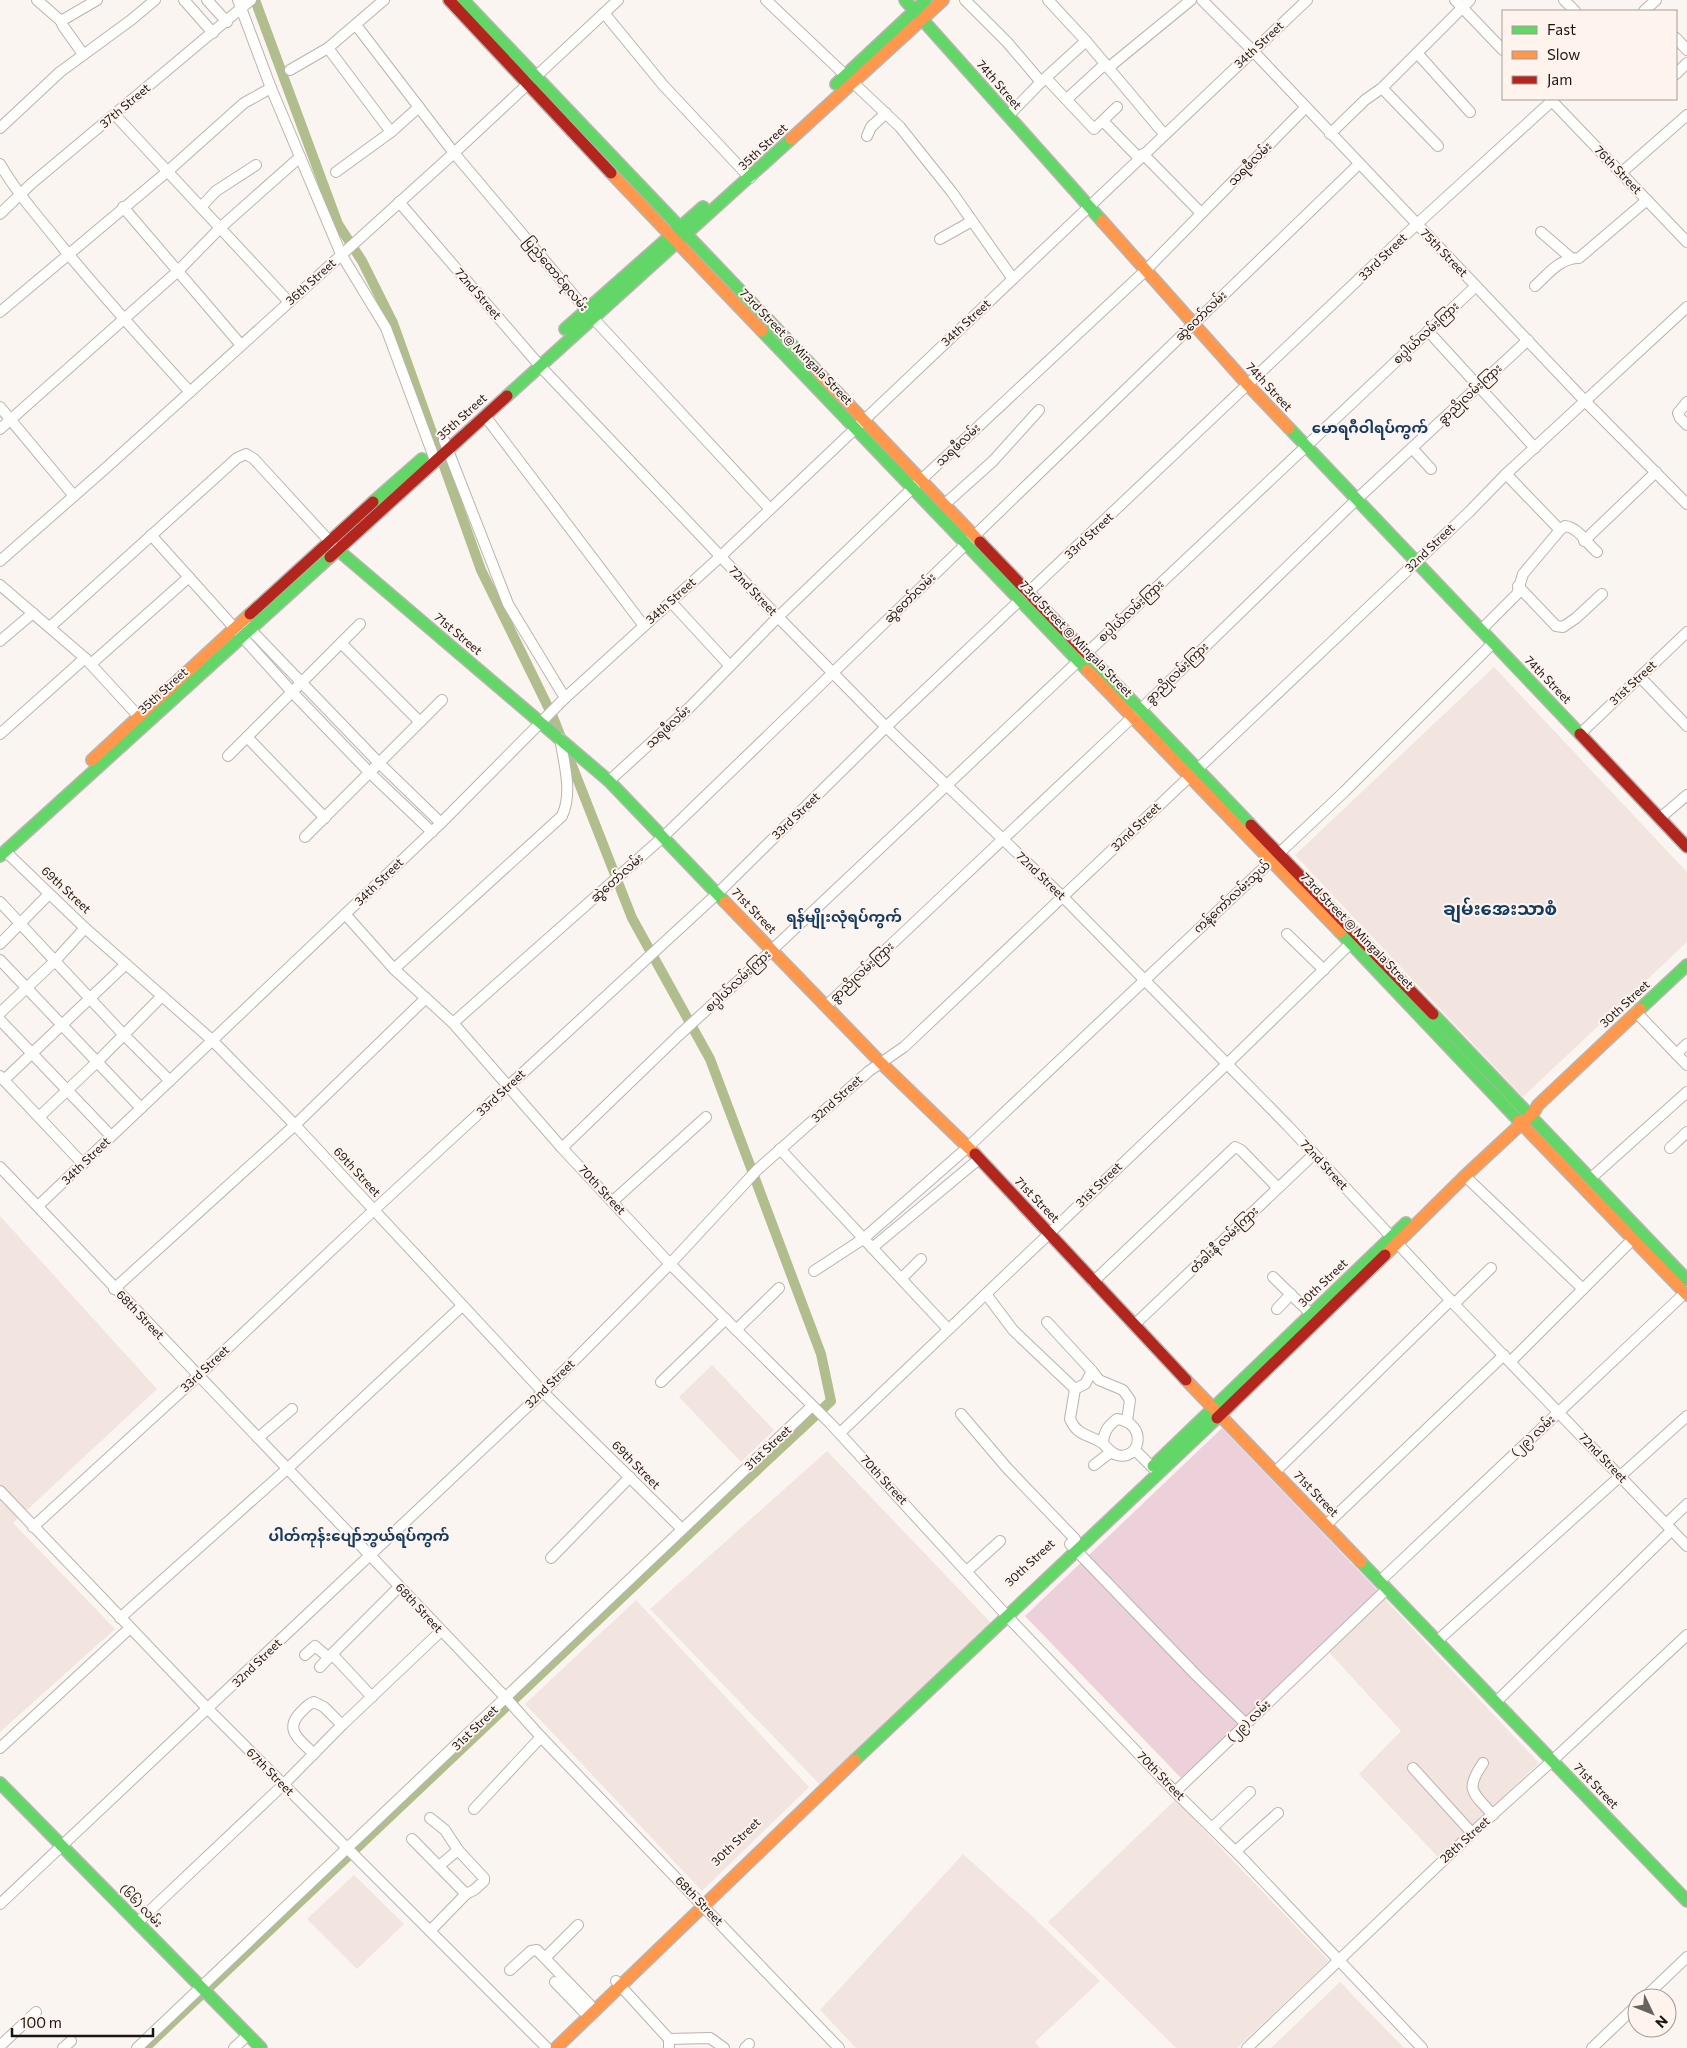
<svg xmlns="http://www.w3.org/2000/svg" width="1687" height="2048" viewBox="0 0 1687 2048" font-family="Commissioner,'Noto Sans Myanmar',sans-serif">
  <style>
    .built { fill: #f2e5df }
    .green { fill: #ecd1db }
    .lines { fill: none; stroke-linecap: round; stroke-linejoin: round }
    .canal { stroke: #b2bd8d; stroke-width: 10 }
    .street-casing { stroke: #b8b4b1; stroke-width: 12 }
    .fast-casing { stroke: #b8b4b1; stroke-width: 14 }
    .slow-casing { stroke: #b8b4b1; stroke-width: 14 }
    .jam-casing { stroke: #b8b4b1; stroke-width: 14 }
    .street { stroke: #fefefd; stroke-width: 10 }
    .fast { stroke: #63d668; stroke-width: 11 }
    .slow { stroke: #ff974d; stroke-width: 11 }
    .jam { stroke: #b3261e; stroke-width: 11 }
    .labels { text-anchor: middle; stroke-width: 4; stroke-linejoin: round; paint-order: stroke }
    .street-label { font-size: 12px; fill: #191513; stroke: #fff4ed }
    .quarter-label { font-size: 15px; font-weight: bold; fill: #123c61; stroke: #fff4ed }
    .district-label { font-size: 18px; font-weight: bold; fill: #123c61; stroke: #fff4ed }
  </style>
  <rect width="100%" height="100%" fill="#fbf5f1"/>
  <g class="built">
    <path d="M 1494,667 L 1687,872 L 1687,942 L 1523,1097 L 1295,855 Z"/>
    <path d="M 0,1216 L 157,1389 L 13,1523 L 115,1629 L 0,1732 Z"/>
    <path d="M 712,1365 L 774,1430 L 741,1462 L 679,1397 Z"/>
    <path d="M 827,1451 L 994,1626 L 825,1790 L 650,1609 Z"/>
    <path d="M 1384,1598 L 1539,1763 L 1439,1858 L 1359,1774 L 1401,1731 L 1327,1650 Z"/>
    <path d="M 636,1600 L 809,1787 L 702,1891 L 525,1704 Z"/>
    <path d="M 1175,1800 L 1329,1961 L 1237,2048 L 1176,2048 L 1048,1922 Z"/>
    <path d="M 963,1854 L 1033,1917 L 1100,1981 L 1035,2042 L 1040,2048 L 856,2048 L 820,2010 Z"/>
    <path d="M 354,1875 L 404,1924 L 357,1969 L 307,1919 Z"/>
    <path d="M 1340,1982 L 1404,2048 L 1271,2048 Z"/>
  </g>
  <path class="green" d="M 1222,1428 L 1380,1593 L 1181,1778 L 1025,1616 Z"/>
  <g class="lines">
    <path class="canal" d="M 145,2048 C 374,1832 601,1615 831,1401 L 821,1354 L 710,1059 L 632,918 L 553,717 L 481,570 L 393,323 L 362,261 L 338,224 L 255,0"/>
    <g class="street-casing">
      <g id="street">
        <path d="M 37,0 L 61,21"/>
        <path d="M 184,0 L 213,33"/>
        <path d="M 207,0 L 227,22"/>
        <path d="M 238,0 L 271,88 L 341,254 L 386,328 L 435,460"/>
        <path d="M 766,0 L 900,127 L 951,191 L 1013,279"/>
        <path d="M 965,0 L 1007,42 L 1041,82"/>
        <path d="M 1048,0 L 1086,41 L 1164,134"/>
        <path d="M 1202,0 L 1253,51 L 1585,401 L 1687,504"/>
        <path d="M 1455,0 L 1503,50"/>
        <path d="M 1564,0 L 1575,11"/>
        <path d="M 1644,11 L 1656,0"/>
        <path d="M 604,13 L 663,85 L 750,178"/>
        <path d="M 356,25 L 454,153 L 593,318 L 770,509"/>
        <path d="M 1676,38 L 1687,50"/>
        <path d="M 328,48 L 391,132 L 419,107"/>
        <path d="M 1417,53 L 1470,112"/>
        <path d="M 83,54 L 63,26 L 61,21 L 97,0"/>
        <path d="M 1108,68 L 1191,0"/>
        <path d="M 290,70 L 328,48 L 384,0"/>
        <path d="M 1676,74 L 1687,63"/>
        <path d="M 1046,78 L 1094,129 L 1117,107"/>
        <path d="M 1382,88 L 1438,146"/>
        <path d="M 1067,99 L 1105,64"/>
        <path d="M 1550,99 L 1687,242"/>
        <path d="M 115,115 L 289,302"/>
        <path d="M 1008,116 L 1041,82 L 1086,41"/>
        <path d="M 1103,121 L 1139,158"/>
        <path d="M 0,128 L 60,72 L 131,20 L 155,0"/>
        <path d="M 1330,134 L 1365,100 L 1382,88 L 1470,0"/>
        <path d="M 867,136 L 871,127 L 886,113"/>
        <path d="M 1143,154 L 1201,213"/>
        <path d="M 0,164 C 18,195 42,221 64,249 C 105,298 147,345 190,392"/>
        <path d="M 336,172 L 391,132"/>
        <path d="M 1621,173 L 1687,115"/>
        <path d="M 399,202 L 540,366 L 778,617 L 886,727 L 1063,897 L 1288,1126 L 1454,1304 L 1687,1546"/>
        <path d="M 123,207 L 241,345"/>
        <path d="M 201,207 L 216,191 L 256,165"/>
        <path d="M 0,214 L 31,184 L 251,0"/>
        <path d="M 1541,232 L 1571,258"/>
        <path d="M 940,239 L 972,221"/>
        <path d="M 1535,286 C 1549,273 1560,258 1579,258 L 1647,200"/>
        <path d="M 0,312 L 168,171 L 244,103 L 271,88"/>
        <path d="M 1428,331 L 1535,448"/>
        <path d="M 1687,402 L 1678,413 L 1680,418 L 1687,425"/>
        <path d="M 0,407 L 74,496"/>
        <path d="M 485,416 L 644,626"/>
        <path d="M 0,429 L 178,271 L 220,228 L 300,157"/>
        <path d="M 444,440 L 508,604 L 565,698"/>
        <path d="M 1412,448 L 1431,469"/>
        <path d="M 1506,474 L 1560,530"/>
        <path d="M 945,504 L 993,461 L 1039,410"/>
        <path d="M 151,535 L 292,692 L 370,773 L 432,832"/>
        <path d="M 1584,541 L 1656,472"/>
        <path d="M 0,561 L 107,467 L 454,153 L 618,0"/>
        <path d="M 0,585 L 85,658 L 142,720"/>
        <path d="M 1518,586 L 1556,626 L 1563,627 L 1576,618 L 1602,594"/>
        <path d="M 671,602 L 730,666"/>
        <path d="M 247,626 L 379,763 L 441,823"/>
        <path d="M 50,627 L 237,458 L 246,454 L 254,459 L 332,544"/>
        <path d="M 1481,630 L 1517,594 L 1523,574 L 1560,530 L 1565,526 C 1578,527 1587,544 1597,552"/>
        <path d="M 0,641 L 33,613"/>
        <path d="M 341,643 L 420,722"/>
        <path d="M 91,664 L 189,577"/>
        <path d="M 1640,677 L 1687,726"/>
        <path d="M 0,734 L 85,658"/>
        <path d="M 1580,734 L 1687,632"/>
        <path d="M 247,737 L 325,818"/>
        <path d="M 228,756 L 360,624"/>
        <path d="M 609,781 L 690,707 L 778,617 L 922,479 L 1145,271 L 1305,108"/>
        <path d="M 1660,818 L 1687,795"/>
        <path d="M 305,837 L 442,700"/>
        <path d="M 5,851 L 85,928 L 212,1040 L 295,1125 L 543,1392 L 682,1529"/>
        <path d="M 0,902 L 123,1034 L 170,1081"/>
        <path d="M 345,914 L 394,969 L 453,1023 L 562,1148 L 670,1264 L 830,1423 L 1007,1616 L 1175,1792 L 1243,1859 L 1422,2048"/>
        <path d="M 1287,934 L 1324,970"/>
        <path d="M 0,944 L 49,894"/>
        <path d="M 0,960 L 141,1108"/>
        <path d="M 394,969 L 562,816 C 573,792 564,764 560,738"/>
        <path d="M 826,1006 L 1141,709 L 1357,499 L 1528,340"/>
        <path d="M 1636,1012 L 1687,1065"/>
        <path d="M 0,1013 L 54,962 L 85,928"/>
        <path d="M 0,1020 L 111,1136"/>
        <path d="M 453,1023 L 663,837 L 1359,164"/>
        <path d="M 1676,1054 L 1687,1044"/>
        <path d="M 0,1076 L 83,1164"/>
        <path d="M 4,1080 L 126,964"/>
        <path d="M 39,1117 L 97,1062 L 162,996"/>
        <path d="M 562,1148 L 678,1036 L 772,950 L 1476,286"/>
        <path d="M 1670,1148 L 1687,1132"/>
        <path d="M 780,1149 L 948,1329"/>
        <path d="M 0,1167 L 506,1698 L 541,1737 L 839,2048"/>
        <path d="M 1465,1176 L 1583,1289"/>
        <path d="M 1590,1179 L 1687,1092"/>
        <path d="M 613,1201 L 706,1117"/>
        <path d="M 38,1206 L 441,823 L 565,698 L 721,556 L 1307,0"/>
        <path d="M 872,1248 L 979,1159"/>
        <path d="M 814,1271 L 863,1239 L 968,1147 L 1344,792 L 1493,643"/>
        <path d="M 1273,1277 L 1311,1314"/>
        <path d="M 902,1278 L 921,1259"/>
        <path d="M 1093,1282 L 1235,1147 L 1241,1150 L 1278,1188"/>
        <path d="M 114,1289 L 295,1125 L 426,998"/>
        <path d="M 986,1294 L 1013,1330 L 1075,1389 L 1085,1384 L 1092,1371 L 1099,1380 L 1123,1390 L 1130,1400 L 1127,1421"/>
        <path d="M 1454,1304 L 1491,1268"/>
        <path d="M 1277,1309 L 1291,1294"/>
        <path d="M 1047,1322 L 1092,1371"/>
        <path d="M 1134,1325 L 1314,1154"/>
        <path d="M 736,1330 L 779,1288"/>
        <path d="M 1511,1361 L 1632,1240"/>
        <path d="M 661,1382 L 726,1319"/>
        <path d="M 1075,1389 L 1070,1419 C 1077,1435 1086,1434 1099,1441 C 1107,1445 1108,1452 1117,1455 C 1141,1461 1148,1423 1117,1419 C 1108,1426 1104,1431 1103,1443"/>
        <path d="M 961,1414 L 1007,1468 L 1075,1539"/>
        <path d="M 840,1433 L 1227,1064 L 1353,941"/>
        <path d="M 258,1438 L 292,1409"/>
        <path d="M 1135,1450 L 1156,1471"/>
        <path d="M 1094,1465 L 1111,1452"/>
        <path d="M 1275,1472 L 1451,1300"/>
        <path d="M 0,1491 L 208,1709 L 547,2048"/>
        <path d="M 1666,1524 L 1687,1504"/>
        <path d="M 1326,1525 L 1504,1355"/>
        <path d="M 33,1527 L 198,1376 L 374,1210 L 718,893 L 886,727 L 1417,224 L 1554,99"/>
        <path d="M 1070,1544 L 1197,1676 L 1246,1724"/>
        <path d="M 551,1558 L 630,1477"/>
        <path d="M 968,1570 L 1000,1541"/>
        <path d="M 1380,1581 L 1687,1291"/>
        <path d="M 120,1618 L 287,1469 L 462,1306"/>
        <path d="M 1437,1641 L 1687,1416"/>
        <path d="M 305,1655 L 315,1646 L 329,1658"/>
        <path d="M 320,1667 L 332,1654"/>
        <path d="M 372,1697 L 332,1654 L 399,1587"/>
        <path d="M 1496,1702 L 1672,1530"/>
        <path d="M 0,1748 L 130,1628"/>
        <path d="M 314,1754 C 300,1740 283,1730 301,1712 C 305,1708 308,1704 314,1702 L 324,1707 L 342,1725"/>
        <path d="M 1483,1763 C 1464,1791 1473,1792 1493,1815"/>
        <path d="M 1413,1768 L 1472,1833"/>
        <path d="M 1175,1792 L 1387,1589"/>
        <path d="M 474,1809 L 541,1737"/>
        <path d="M 430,1818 L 445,1830 L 458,1850"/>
        <path d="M 1213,1827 L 1250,1792"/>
        <path d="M 412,1839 L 466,1894 L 430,1931"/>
        <path d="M 1236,1851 L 1278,1813"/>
        <path d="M 439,1866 L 458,1850 L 484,1878 L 484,1881 L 474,1890 L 466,1894"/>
        <path d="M 0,1904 L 543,1392 L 670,1264 L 758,1169 L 869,1071 L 904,1047 L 1469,512 L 1506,474 L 1687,307"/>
        <path d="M 138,1922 L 283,1785 L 342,1725 L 441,1631"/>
        <path d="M 545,1958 L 578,1925"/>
        <path d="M 510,1970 L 531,1951 L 537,1950 L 590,2005"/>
        <path d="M 616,1981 L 669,2039 L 669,2048"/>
        <path d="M 555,1982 L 583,2011"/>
        <path d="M 1644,1998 L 1687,1957"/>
        <path d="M 669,2039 L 710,2038 L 724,2048"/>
        <path d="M 0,2046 L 36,2012"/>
        <path d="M 63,2048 L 71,2041"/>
        <path d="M 137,2048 L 812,1406"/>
        <path d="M 234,2048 L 248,2035"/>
        <path d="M 745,2048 L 749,2044"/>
        <path d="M 1247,2048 L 1472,1833 L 1552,1761 L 1687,1635"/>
        <path d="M 1592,2048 L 1637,2005"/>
      </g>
    </g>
    <g class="fast-casing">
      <g id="fast">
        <path d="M 463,0 L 814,368"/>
        <path d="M 905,0 L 1102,221"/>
        <path d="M 836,84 L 926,0"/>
        <path d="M 565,329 L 703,207"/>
        <path d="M 762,331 L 1087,670"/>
        <path d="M 507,396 L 791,139"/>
        <path d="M 1289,428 L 1580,734"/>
        <path d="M 373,502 L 422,459"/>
        <path d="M 338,550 L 609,781 L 725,902"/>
        <path d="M 1090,657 L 1251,825"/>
        <path d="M 0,856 L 330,557"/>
        <path d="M 1340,932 L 1519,1121"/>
        <path d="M 1640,1009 L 1687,965"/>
        <path d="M 1433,1014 L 1687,1280"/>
        <path d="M 1153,1466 L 1406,1223"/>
        <path d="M 1361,1562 L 1687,1901"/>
        <path d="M 855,1760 L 1217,1418"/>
        <path d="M 0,1783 L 261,2048"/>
      </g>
    </g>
    <g class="slow-casing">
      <g id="slow">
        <path d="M 791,139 L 943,0"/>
        <path d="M 611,173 L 762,331"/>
        <path d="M 1102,221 L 1248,385 L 1289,428"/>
        <path d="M 814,368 L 980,542"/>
        <path d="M 1087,670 L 1340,932"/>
        <path d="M 92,760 L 250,614"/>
        <path d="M 725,902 L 881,1063 L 975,1154"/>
        <path d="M 1519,1121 L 1687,1295"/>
        <path d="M 1385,1255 L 1465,1176 L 1534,1112 L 1538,1105 L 1640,1009"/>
        <path d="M 1186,1380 L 1361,1562"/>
        <path d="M 556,2048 L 855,1760"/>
      </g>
    </g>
    <g class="jam-casing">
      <g id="jam">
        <path d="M 449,0 L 611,173"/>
        <path d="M 980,542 L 1090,657"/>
        <path d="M 330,557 L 507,396"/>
        <path d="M 250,614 L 373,502"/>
        <path d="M 1580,734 L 1687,847"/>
        <path d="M 1251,825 L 1433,1014"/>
        <path d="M 975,1154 L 1186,1380"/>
        <path d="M 1217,1418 L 1385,1255"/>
      </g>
    </g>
    <use href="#street" class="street"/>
    <use href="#fast" class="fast"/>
    <use href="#slow" class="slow"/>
    <use href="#jam" class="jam"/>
  </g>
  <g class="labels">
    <g class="street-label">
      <text transform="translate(1259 45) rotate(-43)" y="4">34th Street</text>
      <text transform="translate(999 85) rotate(49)" y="4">74th Street</text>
      <text transform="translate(125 106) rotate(-40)" y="4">37th Street</text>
      <text transform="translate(763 147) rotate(-43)" y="4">35th Street</text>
      <text transform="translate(1250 164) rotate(-45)" y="4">သရဖီလမ်း</text>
      <text transform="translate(1618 170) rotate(46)" y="4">76th Street</text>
      <text transform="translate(1444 253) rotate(46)" y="4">75th Street</text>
      <text transform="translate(1383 257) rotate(-44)" y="4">33rd Street</text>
      <text transform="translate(556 274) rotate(50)" y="4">ပြည်ထောင်စုလမ်း</text>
      <text transform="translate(311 282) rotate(-42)" y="4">36th Street</text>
      <text transform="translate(478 294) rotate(49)" y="4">72nd Street</text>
      <text transform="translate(1201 316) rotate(-44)" y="4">ဆွဲတော်လမ်း</text>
      <text transform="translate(966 323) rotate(-43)" y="4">34th Street</text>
      <text transform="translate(1426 333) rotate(-43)" y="4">စပ္ပါယ်လမ်းကြား</text>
      <text transform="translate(796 347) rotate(46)" y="4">73rd Street @ Mingala Street</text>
      <text transform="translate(1269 387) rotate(47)" y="4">74th Street</text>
      <text transform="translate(1470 394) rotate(-43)" y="4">ခွာညိုလမ်းကြား</text>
      <text transform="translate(462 417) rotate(-42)" y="4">35th Street</text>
      <text transform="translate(958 445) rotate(-43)" y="4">သရဖီလမ်း</text>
      <text transform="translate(1089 536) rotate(-43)" y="4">33rd Street</text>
      <text transform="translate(1430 548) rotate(-44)" y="4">32nd Street</text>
      <text transform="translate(753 591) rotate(46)" y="4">72nd Street</text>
      <text transform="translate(910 598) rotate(-44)" y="4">ဆွဲတော်လမ်း</text>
      <text transform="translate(671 601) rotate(-42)" y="4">34th Street</text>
      <text transform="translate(1131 611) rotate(-43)" y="4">စပ္ပါယ်လမ်းကြား</text>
      <text transform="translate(458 634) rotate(40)" y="4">71st Street</text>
      <text transform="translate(1076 639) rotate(46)" y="4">73rd Street @ Mingala Street</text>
      <text transform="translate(1177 673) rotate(-44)" y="4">ခွာညိုလမ်းကြား</text>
      <text transform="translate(1548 680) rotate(46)" y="4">74th Street</text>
      <text transform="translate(1633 683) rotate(-43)" y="4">31st Street</text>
      <text transform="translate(163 691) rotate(-42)" y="4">35th Street</text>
      <text transform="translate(668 727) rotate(-43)" y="4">သရဖီလမ်း</text>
      <text transform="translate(796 816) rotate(-44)" y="4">33rd Street</text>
      <text transform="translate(1136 827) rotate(-44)" y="4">32nd Street</text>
      <text transform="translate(1041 876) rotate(44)" y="4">72nd Street</text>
      <text transform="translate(617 878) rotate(-42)" y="4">ဆွဲတော်လမ်း</text>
      <text transform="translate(379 882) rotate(-44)" y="4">34th Street</text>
      <text transform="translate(66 890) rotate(43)" y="4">69th Street</text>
      <text transform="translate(1232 897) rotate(-43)" y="4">ကန့်ကော်လမ်းသွယ်</text>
      <text transform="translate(754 911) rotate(46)" y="4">71st Street</text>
      <text transform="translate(1357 931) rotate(46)" y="4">73rd Street @ Mingala Street</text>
      <text transform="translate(862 972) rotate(-43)" y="4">ခွာညိုလမ်းကြား</text>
      <text transform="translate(738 981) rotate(-43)" y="4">စပ္ပါယ်လမ်းကြား</text>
      <text transform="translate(1625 1004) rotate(-43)" y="4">30th Street</text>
      <text transform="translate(501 1093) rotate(-43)" y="4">33rd Street</text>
      <text transform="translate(837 1099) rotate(-42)" y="4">32nd Street</text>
      <text transform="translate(86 1161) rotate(-44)" y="4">34th Street</text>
      <text transform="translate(1324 1165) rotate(47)" y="4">72nd Street</text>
      <text transform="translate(357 1172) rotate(47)" y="4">69th Street</text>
      <text transform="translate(1099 1185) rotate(-44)" y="4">31st Street</text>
      <text transform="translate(602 1190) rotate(47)" y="4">70th Street</text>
      <text transform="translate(1037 1200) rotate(46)" y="4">71st Street</text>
      <text transform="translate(1224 1240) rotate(-44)" y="4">တံခါးနီ လမ်းကြား</text>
      <text transform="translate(1323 1283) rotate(-44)" y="4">30th Street</text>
      <text transform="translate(140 1315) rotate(46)" y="4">68th Street</text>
      <text transform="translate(205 1369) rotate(-43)" y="4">33rd Street</text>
      <text transform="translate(550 1384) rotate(-44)" y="4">32nd Street</text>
      <text transform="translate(1533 1436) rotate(-43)" y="4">(၂၉) လမ်း</text>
      <text transform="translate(768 1448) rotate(-43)" y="4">31st Street</text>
      <text transform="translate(1603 1458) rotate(46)" y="4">72nd Street</text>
      <text transform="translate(636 1465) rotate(45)" y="4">69th Street</text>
      <text transform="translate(884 1480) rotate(47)" y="4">70th Street</text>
      <text transform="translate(1316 1494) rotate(46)" y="4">71st Street</text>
      <text transform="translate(1030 1563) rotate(-43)" y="4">30th Street</text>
      <text transform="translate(419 1608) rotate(47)" y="4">68th Street</text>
      <text transform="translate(257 1663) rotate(-44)" y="4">32nd Street</text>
      <text transform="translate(1249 1721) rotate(-44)" y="4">(၂၉) လမ်း</text>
      <text transform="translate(475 1728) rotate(-44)" y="4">31st Street</text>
      <text transform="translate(270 1772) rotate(45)" y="4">67th Street</text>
      <text transform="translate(1161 1776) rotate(46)" y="4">70th Street</text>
      <text transform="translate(1596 1786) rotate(46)" y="4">71st Street</text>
      <text transform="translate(1465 1840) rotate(-42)" y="4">28th Street</text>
      <text transform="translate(736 1842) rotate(-44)" y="4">30th Street</text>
      <text transform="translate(699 1901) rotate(46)" y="4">68th Street</text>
      <text transform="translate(141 1906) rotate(45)" y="4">(၆၆) လမ်း</text>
    </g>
    <g class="quarter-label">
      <text x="1370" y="433">မောရဂီဝါရပ်ကွက်</text>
      <text x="844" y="922">ရန်မျိုးလုံရပ်ကွက်</text>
      <text x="359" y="1541">ပါတ်ကုန်းပျော်ဘွယ်ရပ်ကွက်</text>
    </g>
    <g class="district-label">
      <text x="1500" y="915">ချမ်းအေးသာစံ</text>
    </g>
  </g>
  <rect x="1502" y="10" width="175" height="90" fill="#fff4ed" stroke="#a39b96"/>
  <rect x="1512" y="26" width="25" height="8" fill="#63d668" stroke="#a39b96"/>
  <text x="1547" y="35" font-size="15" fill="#191513">Fast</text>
  <rect x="1512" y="51" width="25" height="8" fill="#ff974d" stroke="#a39b96"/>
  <text x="1547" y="60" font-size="15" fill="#191513">Slow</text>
  <rect x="1512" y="76" width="25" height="8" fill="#b3261e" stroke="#a39b96"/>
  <text x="1547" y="85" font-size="15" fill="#191513">Jam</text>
  <g transform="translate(1652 2013) rotate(133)"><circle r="24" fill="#fff4ed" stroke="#a39b96"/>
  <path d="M0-4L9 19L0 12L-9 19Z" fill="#686361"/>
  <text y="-8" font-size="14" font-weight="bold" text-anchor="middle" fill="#191513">N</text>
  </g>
  <path d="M12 2028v8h141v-8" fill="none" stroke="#191513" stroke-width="2.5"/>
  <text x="20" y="2028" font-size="15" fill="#191513" stroke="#fff4ed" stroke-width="4" paint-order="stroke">100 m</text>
</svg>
